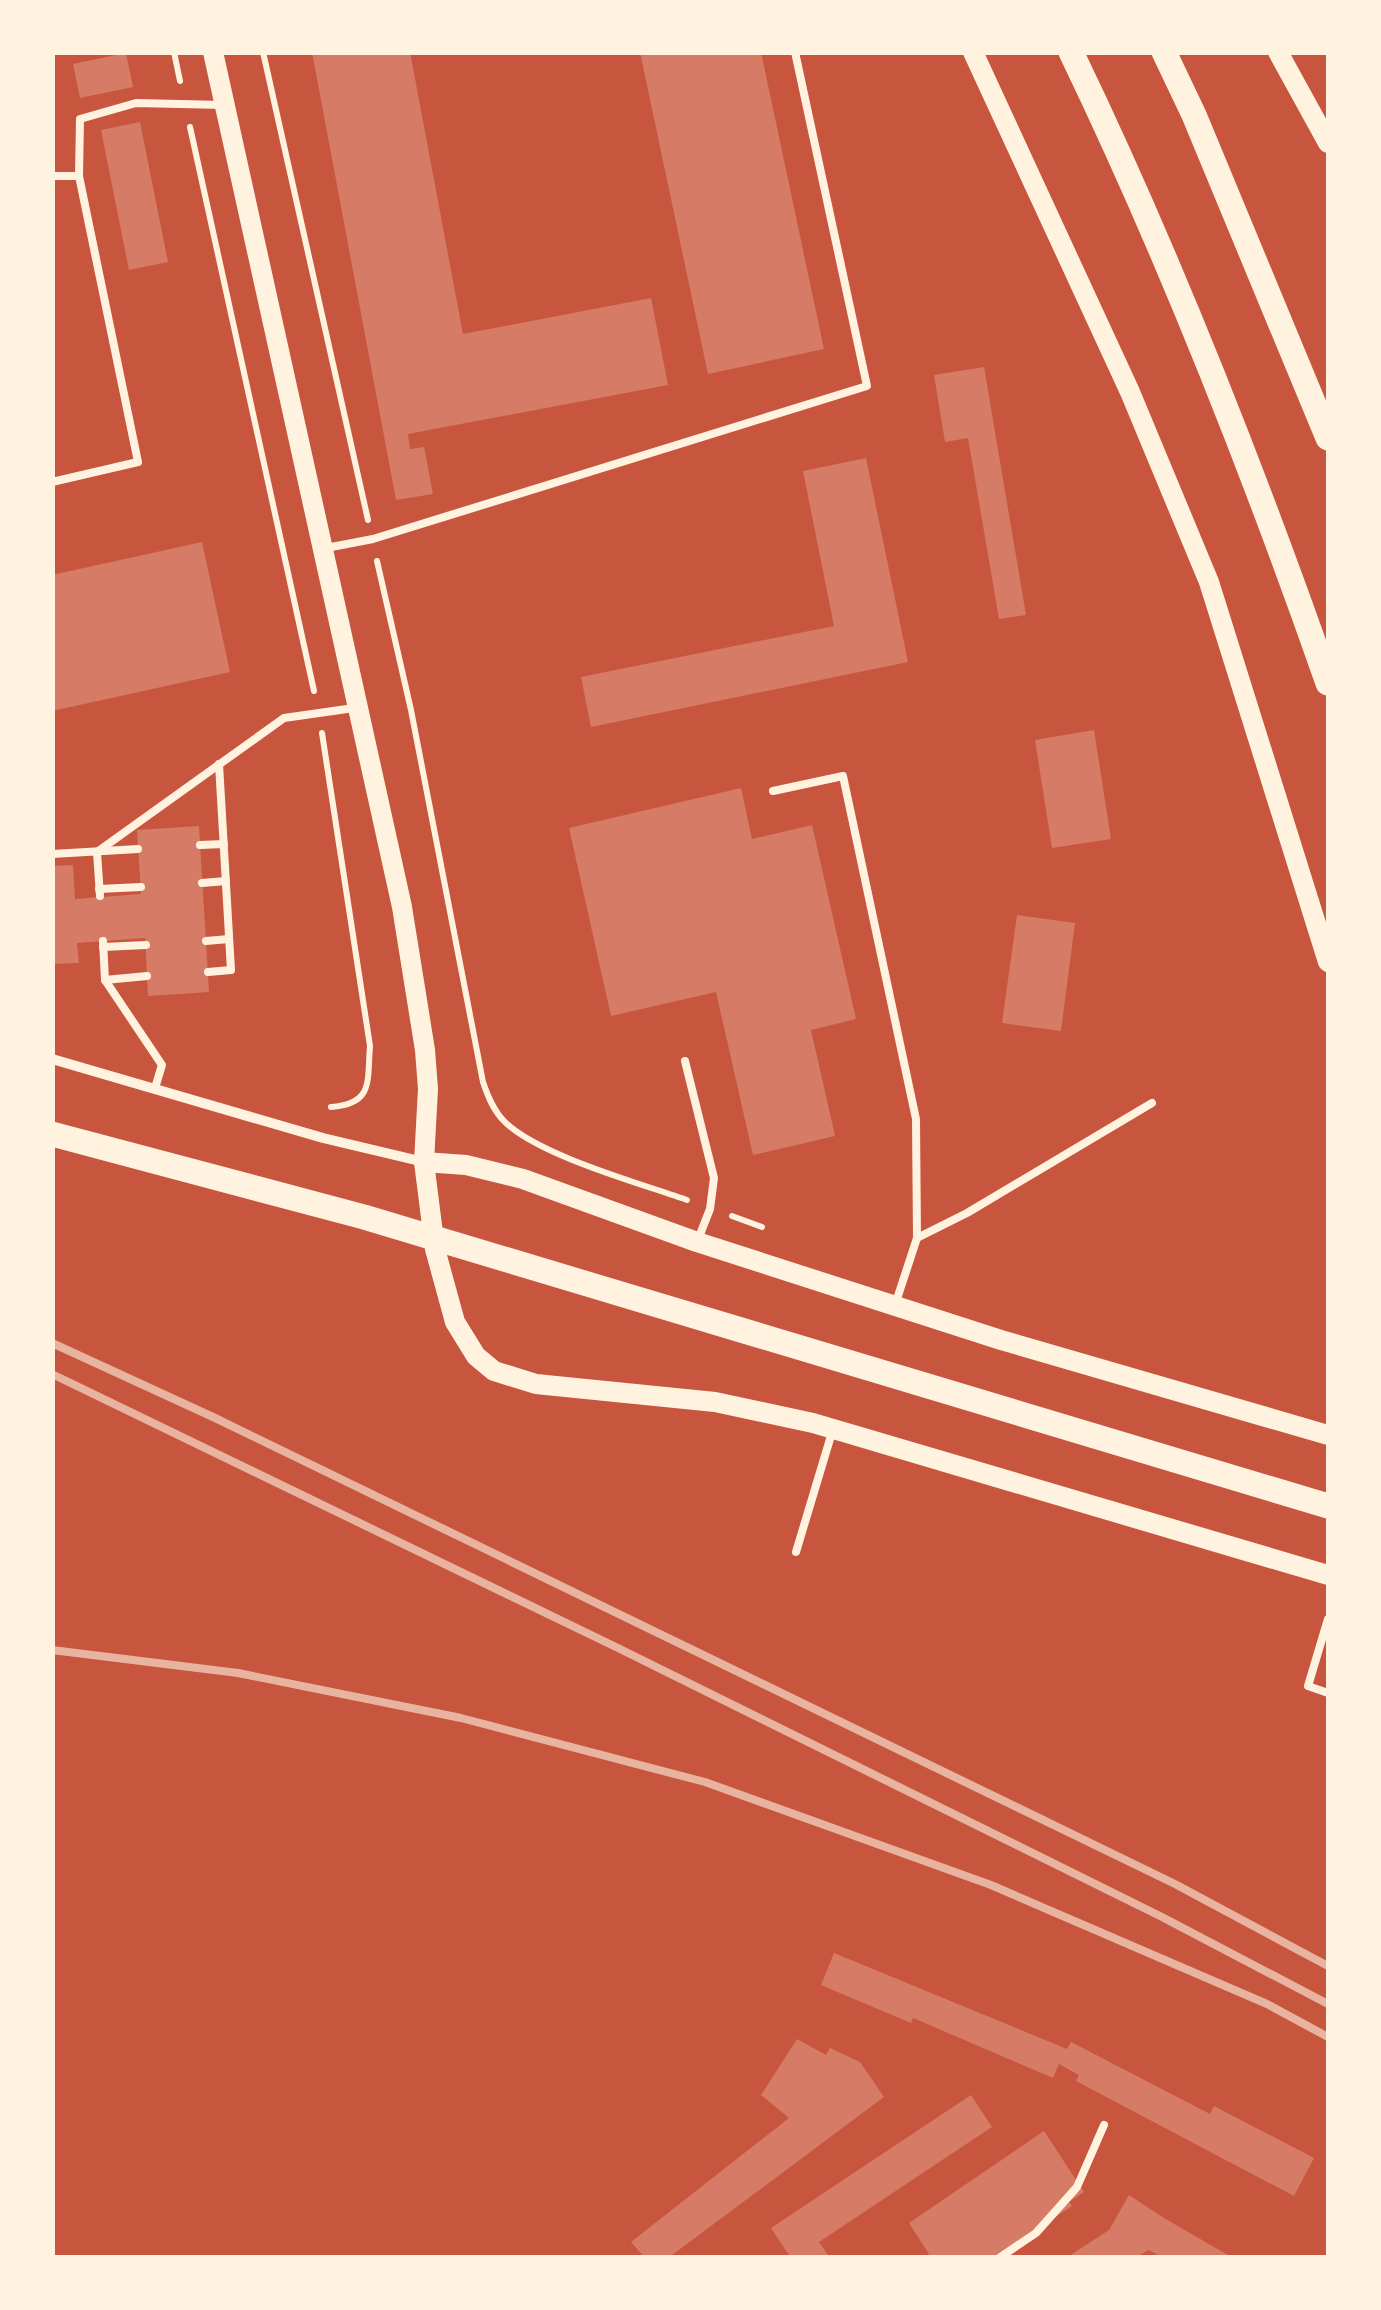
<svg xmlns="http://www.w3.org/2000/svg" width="1381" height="2310" viewBox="0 0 1381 2310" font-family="'DM Sans',sans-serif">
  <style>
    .building { fill: #d67c66 }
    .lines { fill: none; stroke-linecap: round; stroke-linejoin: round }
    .path { stroke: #fff3e0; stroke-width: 6 }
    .service { stroke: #fff3e0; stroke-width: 8 }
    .minor { stroke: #fff3e0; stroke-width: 10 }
    .secondary { stroke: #fff3e0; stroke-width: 20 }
    .primary { stroke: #fff3e0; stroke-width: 25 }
    .rail { stroke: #e9b49f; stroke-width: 8 }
  </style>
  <rect width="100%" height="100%" fill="#c8553d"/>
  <g class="building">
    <path d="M 312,52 L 410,52 L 463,334 L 651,298 L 668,385 L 408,434 L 410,449 L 424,447 L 433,494 L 396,500 Z"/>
    <path d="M 640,52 L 761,52 L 824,349 L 708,374 Z"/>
    <path d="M 126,53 L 133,87 L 80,98 L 73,64 Z"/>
    <path d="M 140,122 L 168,262 L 129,270 L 101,130 Z"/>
    <path d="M 984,367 L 1026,615 L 999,619 L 968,438 L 945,442 L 934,375 Z"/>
    <path d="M 866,458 L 908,662 L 591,727 L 581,677 L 834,626 L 803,471 Z"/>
    <path d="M 202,542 L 230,672 L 52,711 L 52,575 Z"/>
    <path d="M 1094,730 L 1111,839 L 1052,848 L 1035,740 Z"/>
    <path d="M 741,788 L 752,839 L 812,825 L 856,1019 L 811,1030 L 835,1136 L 753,1155 L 716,992 L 611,1016 L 569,828 Z"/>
    <path d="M 199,826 L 209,992 L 148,996 L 145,938 L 77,943 L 79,963 L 52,964 L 52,866 L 73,865 L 75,899 L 141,894 L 137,830 Z"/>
    <path d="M 1017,915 L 1075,923 L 1061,1031 L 1002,1023 Z"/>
    <path d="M 834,1953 L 1067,2049 L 1071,2042 L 1210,2114 L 1214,2106 L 1314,2158 L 1294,2196 L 1076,2081 L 1079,2075 L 1059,2064 L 1053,2078 L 913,2018 L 911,2023 L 821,1985 Z"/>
    <path d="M 797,2039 L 826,2055 L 830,2048 L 860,2062 L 884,2097 L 668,2258 L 645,2258 L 631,2242 L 789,2118 L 761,2095 Z"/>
    <path d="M 971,2095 L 992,2127 L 819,2242 L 830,2258 L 791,2258 L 771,2228 Z"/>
    <path d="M 1044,2131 L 1084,2192 L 1069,2202 L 1072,2206 L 994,2258 L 924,2258 L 929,2254 L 909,2223 Z"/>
    <path d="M 1129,2195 L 1164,2218 L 1233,2258 L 1163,2258 L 1149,2250 L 1134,2258 L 1066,2258 L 1109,2230 Z"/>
  </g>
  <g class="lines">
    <g class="path">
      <path d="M 174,52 L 180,81"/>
      <path d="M 263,52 L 368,520"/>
      <path d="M 190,127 L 314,691"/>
      <path d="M 377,561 L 411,710 L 483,1082 C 488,1097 494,1112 506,1123 C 541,1156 639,1183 687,1200"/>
      <path d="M 322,733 L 370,1046 C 367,1081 374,1104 331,1107"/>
      <path d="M 732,1216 L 762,1227"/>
    </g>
    <g class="service">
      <path d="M 52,176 L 79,176"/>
      <path d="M 52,482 L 138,462 L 79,176 L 80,119 L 136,103 L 224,105"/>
      <path d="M 326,548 L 373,539 L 867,386 L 795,52"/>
      <path d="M 773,791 L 843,776 L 916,1119 L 917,1238 L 896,1302"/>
      <path d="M 200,845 L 224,844"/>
      <path d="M 52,854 L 138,849"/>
      <path d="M 202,883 L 226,881"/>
      <path d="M 99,889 L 141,887"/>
      <path d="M 100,896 L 97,852 L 284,718 L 354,708"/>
      <path d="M 103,941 L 105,980 L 162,1065 L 155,1088"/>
      <path d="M 206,941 L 229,939"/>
      <path d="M 103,947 L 146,945"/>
      <path d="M 208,972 L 231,970 L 219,764"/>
      <path d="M 105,980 L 147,976"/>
      <path d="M 685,1061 L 714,1178 L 710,1209 L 697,1242"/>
      <path d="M 917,1238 L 967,1213 L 1152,1103"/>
      <path d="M 796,1552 L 833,1429"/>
      <path d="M 1328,1619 L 1308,1686 L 1328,1693"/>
      <path d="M 999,2258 L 1036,2233 L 1077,2187 L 1104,2125"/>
    </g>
    <path class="minor" d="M 52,1059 L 323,1138 L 424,1162"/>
    <g class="secondary">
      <path d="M 213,52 L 402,907 L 425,1050 L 428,1089 L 424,1162 L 435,1249 L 455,1322 L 476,1356 L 494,1371 L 536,1384 L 715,1402 L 813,1423 L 1328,1575"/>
      <path d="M 973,52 L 1130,392 L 1209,582 L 1328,962"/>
      <path d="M 1278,52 L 1328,143"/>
      <path d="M 424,1162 L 466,1165 L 523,1179 L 697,1242 L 1001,1340 L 1328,1435"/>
    </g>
    <g class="primary">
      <path d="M 1071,52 C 1170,257 1253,469 1328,683"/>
      <path d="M 1164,52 L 1194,115 L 1328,438"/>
      <path d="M 52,1134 L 364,1217 L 1328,1506"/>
    </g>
    <g class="rail">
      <path d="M 52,1343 L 213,1417 L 1175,1884 L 1328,1966"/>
      <path d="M 52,1374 L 618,1648 L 1162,1917 L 1328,2004"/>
      <path d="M 52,1650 L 238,1673 L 461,1718 L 705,1782 L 991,1885 L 1267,2004 L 1328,2037"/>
    </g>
  </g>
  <rect width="1381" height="2310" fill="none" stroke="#fff3e0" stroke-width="110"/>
</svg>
